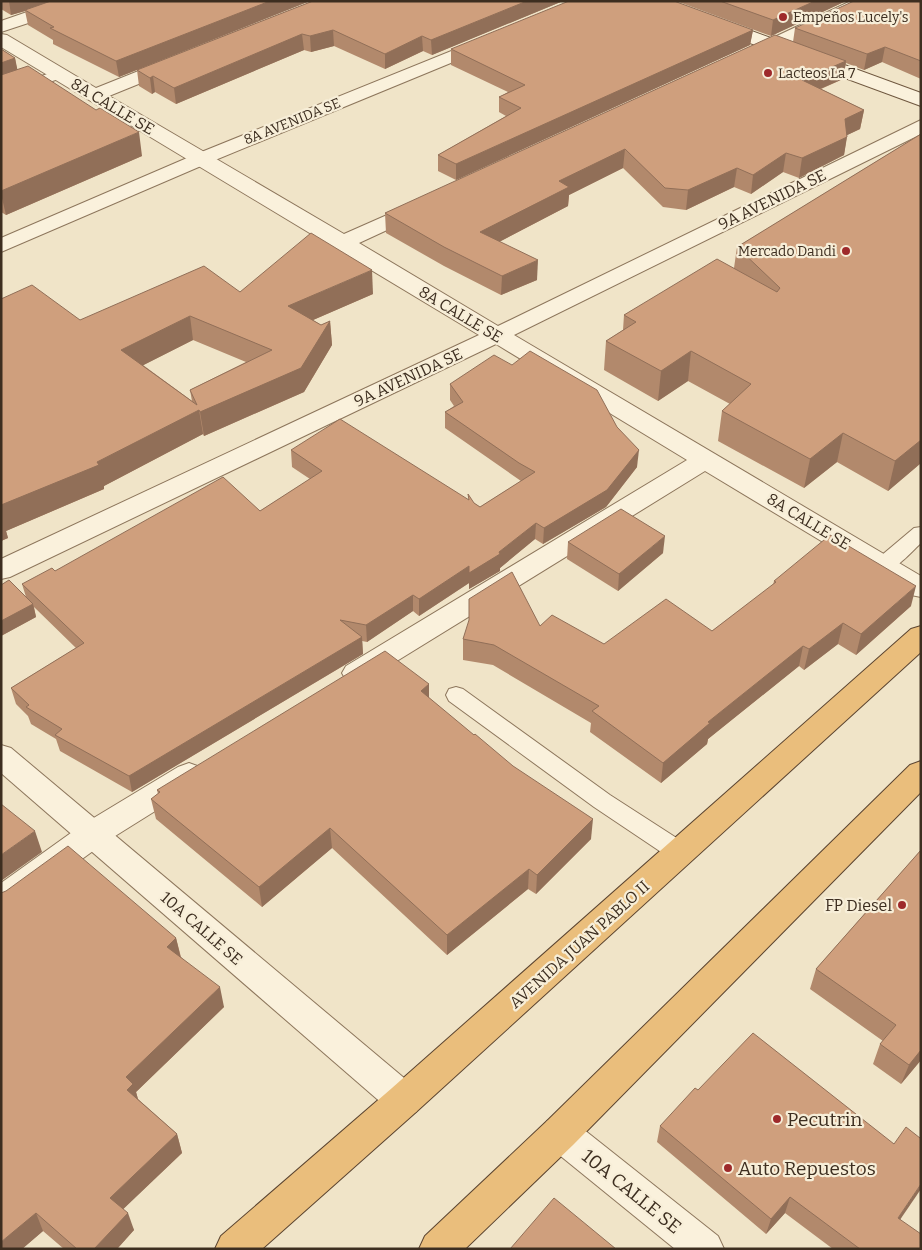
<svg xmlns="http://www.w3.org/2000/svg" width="922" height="1250" viewBox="0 0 922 1250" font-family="Bitter,serif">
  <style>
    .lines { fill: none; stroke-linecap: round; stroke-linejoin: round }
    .service-casing { stroke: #8d765c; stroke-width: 2 }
    .minor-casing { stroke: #8d765c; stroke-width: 2 }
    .tertiary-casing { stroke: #8d765c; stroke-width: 2 }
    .secondary-casing { stroke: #6f573f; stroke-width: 2 }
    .trunk-casing { stroke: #5b4430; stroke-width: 2 }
    .service { fill: #faf1dc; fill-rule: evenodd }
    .minor { fill: #faf1dc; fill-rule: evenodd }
    .tertiary { fill: #faf1dc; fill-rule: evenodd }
    .secondary { fill: #faf1dc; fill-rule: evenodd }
    .trunk { fill: #eabe7c; fill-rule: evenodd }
    .wall { fill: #b2896c; fill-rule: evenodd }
    .shaded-wall { fill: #916f58 }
    .building { fill: #cf9f7d; stroke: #916f58; fill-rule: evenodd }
    .poi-dot { fill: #9e2a2b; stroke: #f7eed8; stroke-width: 2 }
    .labels { text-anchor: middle; stroke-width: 4.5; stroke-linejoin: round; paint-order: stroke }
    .far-poi-label { font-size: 14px; fill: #3d2e20; stroke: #f7eed8; text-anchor: start }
    .far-street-label { font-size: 14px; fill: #3d2e20; stroke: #f7eed8 }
    .street-label { font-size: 16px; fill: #3d2e20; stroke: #f7eed8 }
    .poi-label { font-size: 16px; fill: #3d2e20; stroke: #f7eed8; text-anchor: end }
    .near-poi-label { font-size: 19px; fill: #3d2e20; stroke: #f7eed8; text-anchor: start }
    .near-street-label { font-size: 19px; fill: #3d2e20; stroke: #f7eed8 }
  </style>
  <rect width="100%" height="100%" fill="#f0e4c8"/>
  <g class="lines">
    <g class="service-casing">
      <g id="service">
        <path d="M 59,70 L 66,74 L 64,77 L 1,99 L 1,90 Z"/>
        <path d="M 921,527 L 921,543 C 909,554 893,575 876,570 L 873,565 L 876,560 L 914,528 Z"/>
        <path d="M 456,687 L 463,689 L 610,795 L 689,846 L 692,853 L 689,860 L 681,862 L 673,860 L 594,807 L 449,701 L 446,695 L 449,689 Z"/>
      </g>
    </g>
    <g class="minor-casing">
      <g id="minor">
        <path d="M 851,1 L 874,1 L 872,5 L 759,58 L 753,59 L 747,58 L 744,54 L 747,50 Z"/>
        <path d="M 1,34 L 7,35 L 96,88 L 166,60 L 172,59 L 178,60 L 181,64 L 178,68 L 109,96 L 344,234 L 412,204 L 419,202 L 426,204 L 429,208 L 426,212 L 359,243 L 498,326 L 921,120 L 921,134 L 514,335 L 921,576 L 921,597 L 911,595 L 705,471 L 366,680 L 356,683 L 346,680 L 342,673 L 346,666 L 687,460 L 496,344 L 10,577 L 1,579 L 1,559 L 479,335 L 1,47 Z"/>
        <path d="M 189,763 L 200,767 L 204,775 L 200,783 L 104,843 L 12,910 L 1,914 L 1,883 L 82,825 L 178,767 Z"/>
        <path d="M 560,1116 L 573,1121 L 718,1236 L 724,1249 L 675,1249 L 547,1145 L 542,1133 L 547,1121 Z"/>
      </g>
    </g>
    <g class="tertiary-casing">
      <g id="tertiary">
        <path d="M 59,1 L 85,1 L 83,5 L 1,32 L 1,21 Z"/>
        <path d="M 486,37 L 492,38 L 495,42 L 492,46 L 208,163 L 1,252 L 1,238 L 194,155 Z"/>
        <path d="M 1,745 L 11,748 L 416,1088 L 422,1100 L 416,1112 L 404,1116 L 392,1112 L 1,773 Z"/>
      </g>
    </g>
    <g class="secondary-casing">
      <path id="secondary" d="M 645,1 L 670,1 L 921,93 L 921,106 L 647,5 Z"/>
    </g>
    <g class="trunk-casing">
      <g id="trunk">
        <path d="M 921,626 L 921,652 L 416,1112 L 262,1249 L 215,1249 L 221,1236 L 392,1088 L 911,629 Z"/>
        <path d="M 921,761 L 921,792 L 573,1145 L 465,1249 L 419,1249 L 425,1236 L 547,1121 L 910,765 Z"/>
      </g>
    </g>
    <use href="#service" class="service"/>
    <use href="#minor" class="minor"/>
    <use href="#tertiary" class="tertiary"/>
    <use href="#secondary" class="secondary"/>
    <use href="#trunk" class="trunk"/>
  </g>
  <g class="wall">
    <path d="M 1,1 L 310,1 L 119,77 L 53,44 L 53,40 L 28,25 L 25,11 L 11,15 L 1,9 Z"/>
    <path d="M 313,1 L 563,1 L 432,55 L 423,51 L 385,69 L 334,46 L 311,52 L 304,50 L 176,104 L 155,92 L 152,94 L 139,86 L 137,70 Z"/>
    <path d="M 676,1 L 846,1 L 771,36 Z"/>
    <path d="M 921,1 L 921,79 L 882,62 L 864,70 L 846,63 L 843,79 L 821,89 L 864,110 L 860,129 L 847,135 L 844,155 L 799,178 L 783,172 L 751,194 L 734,187 L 686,210 L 663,207 L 623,168 L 569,195 L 568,206 L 499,242 L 537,280 L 501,295 L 444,266 L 386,233 L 385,213 L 793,42 L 795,28 Z"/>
    <path d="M 753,30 L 750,45 L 456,180 L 438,171 L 438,155 L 506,116 L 499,112 L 499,97 L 508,92 L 451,65 L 451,49 Z"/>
    <path d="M 1,49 L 15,58 L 17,70 L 142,156 L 6,215 L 1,212 Z"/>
    <path d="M 921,134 L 921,463 L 888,491 L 837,462 L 804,488 L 718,441 L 722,411 L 730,404 L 688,381 L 658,401 L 604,370 L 606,341 L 623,330 L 624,315 L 734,268 L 737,247 Z"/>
    <path d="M 240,292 L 373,294 L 313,320 L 321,325 L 330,321 L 332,345 L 304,392 L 204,436 L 203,434 L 104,486 L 104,489 L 6,531 L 8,538 L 1,541 L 1,299 L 80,320 ZM 193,340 L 246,362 L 190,390 L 192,401 L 143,365 Z"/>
    <path d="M 450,384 L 637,467 L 606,507 L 543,544 L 535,539 L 500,568 L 500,571 L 469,589 L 469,583 L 419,616 L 413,611 L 367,642 L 362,641 L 363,654 L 132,792 L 60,751 L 56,739 L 31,724 L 28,716 L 16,704 L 11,688 L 76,648 L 34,607 L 36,617 L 1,636 L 1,585 L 26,597 L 22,584 L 55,571 L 260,511 L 310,479 L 292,467 L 291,450 L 474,503 L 480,507 L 521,481 L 445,428 L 445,412 L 454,406 L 450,400 Z"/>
    <path d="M 568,542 L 663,553 L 618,591 L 567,559 Z"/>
    <path d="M 774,581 L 911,606 L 856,655 L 838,644 L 804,670 L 799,666 L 708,739 L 707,744 L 661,783 L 590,732 L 591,723 L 493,665 L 463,660 L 463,639 L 540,626 L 604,644 L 712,631 L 773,585 Z"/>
    <path d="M 429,684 L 429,698 L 591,839 L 536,894 L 528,889 L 447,955 L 332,848 L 262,907 L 156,819 L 151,799 L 158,794 L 157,790 Z"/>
    <path d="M 921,850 L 921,1060 L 901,1084 L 873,1064 L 880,1044 L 883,1041 L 810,989 L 816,969 Z"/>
    <path d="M 176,938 L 181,957 L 224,1007 L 136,1092 L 138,1099 L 177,1134 L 182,1153 L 123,1209 L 134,1230 L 117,1249 L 64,1249 L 43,1231 L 22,1249 L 1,1249 Z"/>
    <path d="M 660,1126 L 900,1219 L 921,1249 L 833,1249 L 785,1213 L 766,1234 L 657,1142 Z"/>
  </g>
  <g class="shaded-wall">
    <path d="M 9,1 L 53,1 L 25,10 L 25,11 L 11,15 Z"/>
    <path d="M 270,1 L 310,1 L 119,77 L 116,61 Z"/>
    <path d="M 527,1 L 563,1 L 432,55 L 431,40 Z"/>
    <path d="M 815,1 L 846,1 L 771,36 L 773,20 Z"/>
    <path d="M 333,30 L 334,46 L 311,52 L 310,36 Z"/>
    <path d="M 753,30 L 750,45 L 456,180 L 456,164 Z"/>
    <path d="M 302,34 L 304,50 L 176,104 L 174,88 Z"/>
    <path d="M 422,36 L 423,51 L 385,69 L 385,54 Z"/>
    <path d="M 885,47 L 882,62 L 864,70 L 867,54 Z"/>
    <path d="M 15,58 L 20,82 L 1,88 L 1,63 Z"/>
    <path d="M 846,61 L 843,79 L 799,98 L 802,80 Z"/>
    <path d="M 153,76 L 155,92 L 152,94 L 150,78 Z"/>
    <path d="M 864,110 L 860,129 L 841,138 L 845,119 Z"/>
    <path d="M 139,132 L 142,156 L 6,215 L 1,194 L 1,191 Z"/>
    <path d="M 847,137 L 844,155 L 799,178 L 802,158 Z"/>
    <path d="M 625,149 L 623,168 L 569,195 L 568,206 L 480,252 L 480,232 L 559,181 Z"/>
    <path d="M 786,153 L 783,172 L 751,194 L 753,175 Z"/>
    <path d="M 737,168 L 734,187 L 686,210 L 688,190 Z"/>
    <path d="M 538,260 L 537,280 L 501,295 L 502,276 Z"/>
    <path d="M 372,270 L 373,294 L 290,330 L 288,306 Z"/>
    <path d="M 190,316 L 193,340 L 126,374 L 121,350 Z"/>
    <path d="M 330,321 L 332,345 L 304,392 L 204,436 L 200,412 Z"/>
    <path d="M 691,351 L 688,381 L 658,401 L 661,371 Z"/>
    <path d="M 199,410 L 203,434 L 104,486 L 104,489 L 6,531 L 8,538 L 1,541 L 1,505 L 97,462 Z"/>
    <path d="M 843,433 L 837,462 L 804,488 L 810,459 Z"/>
    <path d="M 921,440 L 921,463 L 888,491 L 895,461 Z"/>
    <path d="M 639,450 L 637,467 L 606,507 L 543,544 L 544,528 Z"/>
    <path d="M 536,523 L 535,539 L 500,568 L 500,571 L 469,589 L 469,573 L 499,552 Z"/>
    <path d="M 665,536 L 663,553 L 618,591 L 619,574 Z"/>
    <path d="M 469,566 L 469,583 L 419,616 L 419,599 Z"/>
    <path d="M 916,586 L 911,606 L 856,655 L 861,634 Z"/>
    <path d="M 413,595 L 413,611 L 367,642 L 366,625 Z"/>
    <path d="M 33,604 L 36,617 L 1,636 L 1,621 Z"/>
    <path d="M 843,623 L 838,644 L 804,670 L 809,649 Z"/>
    <path d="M 362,637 L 363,654 L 132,792 L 129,776 Z"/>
    <path d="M 803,646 L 799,666 L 708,739 L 707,744 L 661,783 L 663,763 L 708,722 Z"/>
    <path d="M 429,684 L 429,704 L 421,691 Z"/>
    <path d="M 593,819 L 591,839 L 536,894 L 537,875 Z"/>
    <path d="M 330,828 L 332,848 L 262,907 L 259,887 Z"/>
    <path d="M 35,831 L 42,852 L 1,881 L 1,855 Z"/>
    <path d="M 529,869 L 528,889 L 447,955 L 447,935 Z"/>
    <path d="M 176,938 L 181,959 L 167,947 Z"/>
    <path d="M 220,987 L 224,1007 L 136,1092 L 139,1103 L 127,1090 L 126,1077 Z"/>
    <path d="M 921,1050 L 921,1060 L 901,1084 L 909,1065 Z"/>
    <path d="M 177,1134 L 182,1153 L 116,1216 L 110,1198 Z"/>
    <path d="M 921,1184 L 921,1189 L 891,1233 L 898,1218 Z"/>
    <path d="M 790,1197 L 785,1213 L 766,1234 L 771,1219 Z"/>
    <path d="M 36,1213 L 43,1231 L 22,1249 L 1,1249 L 1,1242 Z"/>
    <path d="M 128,1213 L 134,1230 L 117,1249 L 94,1249 Z"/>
  </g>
  <g class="building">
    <path d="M 51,1 L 270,1 L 116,61 L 50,28 L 54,27 L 25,10 Z"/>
    <path d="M 313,1 L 527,1 L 431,40 L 422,36 L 385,54 L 333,30 L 310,36 L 302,34 L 174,88 L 153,76 L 150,78 L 137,70 Z"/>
    <path d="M 569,1 L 674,1 L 753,30 L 456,164 L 438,155 L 521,108 L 499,97 L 525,85 L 451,49 Z"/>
    <path d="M 720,1 L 815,1 L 773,20 Z"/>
    <path d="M 854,1 L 921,1 L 921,61 L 885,47 L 867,54 L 795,28 Z"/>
    <path d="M 775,35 L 846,61 L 802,80 L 864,110 L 845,119 L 847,137 L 802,158 L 786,153 L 753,175 L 737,168 L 688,190 L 665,188 L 625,149 L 559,181 L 569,187 L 480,232 L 538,260 L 502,276 L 444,247 L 385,213 Z"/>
    <path d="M 1,49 L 15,58 L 1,63 Z"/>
    <path d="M 28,66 L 96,110 L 100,108 L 139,132 L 1,191 L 1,75 Z"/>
    <path d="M 921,134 L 921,440 L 895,461 L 843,433 L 810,459 L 722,411 L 751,384 L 691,351 L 661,371 L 606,341 L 636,322 L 624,315 L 717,259 L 777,292 L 780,288 L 737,247 Z"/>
    <path d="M 311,233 L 372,270 L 288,306 L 321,325 L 330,321 L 301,368 L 200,412 L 199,410 L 97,462 L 99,465 L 1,505 L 1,299 L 32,285 L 80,320 L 204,266 L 240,292 ZM 190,316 L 272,350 L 190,390 L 197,405 L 121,350 Z"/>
    <path d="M 530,351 L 597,390 L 617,427 L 639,450 L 607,490 L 544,528 L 536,523 L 499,552 L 500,554 L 469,573 L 469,566 L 419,599 L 413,595 L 366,625 L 340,620 L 362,637 L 129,776 L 55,735 L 62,729 L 26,707 L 29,705 L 11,688 L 84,643 L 22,584 L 52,568 L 55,571 L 223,477 L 260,511 L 322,471 L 291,450 L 340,419 L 469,500 L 468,494 L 474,503 L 480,507 L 535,472 L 519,463 L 445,412 L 463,402 L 450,384 L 494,355 L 512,365 Z"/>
    <path d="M 621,509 L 665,536 L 619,574 L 568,542 Z"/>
    <path d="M 830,535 L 916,586 L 861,634 L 843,623 L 809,649 L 803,646 L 708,722 L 710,723 L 663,763 L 592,711 L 599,706 L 494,645 L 463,639 L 469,620 L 469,599 L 512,572 L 540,626 L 552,615 L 604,644 L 666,599 L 712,631 L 776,582 L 774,581 Z"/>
    <path d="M 9,580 L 33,604 L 1,621 L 1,585 Z"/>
    <path d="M 385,651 L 429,684 L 421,691 L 474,735 L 475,734 L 513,766 L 593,819 L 537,875 L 529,869 L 447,935 L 330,828 L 259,887 L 151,799 L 160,792 L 157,790 Z"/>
    <path d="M 1,804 L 35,831 L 1,855 Z"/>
    <path d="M 68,846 L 176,938 L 167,947 L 220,987 L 126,1077 L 133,1084 L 127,1090 L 177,1134 L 110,1198 L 128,1213 L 94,1249 L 77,1249 L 36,1213 L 1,1242 L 1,893 L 6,891 Z"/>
    <path d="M 921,850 L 921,1050 L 909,1065 L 880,1044 L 896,1025 L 816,969 Z"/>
    <path d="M 753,1033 L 894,1144 L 906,1127 L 920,1138 L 921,1137 L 921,1184 L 898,1218 L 921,1234 L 921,1247 L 920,1249 L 860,1249 L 790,1197 L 771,1219 L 660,1126 L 695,1088 L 698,1090 Z"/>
    <path d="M 554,1198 L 616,1249 L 510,1249 Z"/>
  </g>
  <g class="poi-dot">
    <circle cx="783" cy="17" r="5"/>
    <circle cx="768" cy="73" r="5"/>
    <circle cx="846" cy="251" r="5"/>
    <circle cx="902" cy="905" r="5"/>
    <circle cx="777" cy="1119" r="5"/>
    <circle cx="728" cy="1168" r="5"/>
  </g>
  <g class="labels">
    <g class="far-poi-label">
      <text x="793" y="22">Empeños Lucely's</text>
      <text x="778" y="78">Lacteos La 7</text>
      <text x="836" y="256" text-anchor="end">Mercado Dandi</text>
    </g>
    <g class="far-street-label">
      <text transform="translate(292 121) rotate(-22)" y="5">8A AVENIDA SE</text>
    </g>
    <g class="street-label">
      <text transform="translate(113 106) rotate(31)" y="6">8A CALLE SE</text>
      <text transform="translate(772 199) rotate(-26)" y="6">9A AVENIDA SE</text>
      <text transform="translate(461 314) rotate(31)" y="6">8A CALLE SE</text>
      <text transform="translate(408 377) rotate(-25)" y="6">9A AVENIDA SE</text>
      <text transform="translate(809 521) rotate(31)" y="6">8A CALLE SE</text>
      <text transform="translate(202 928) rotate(41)" y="6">10A CALLE SE</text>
      <text transform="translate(579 944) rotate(-42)" y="6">AVENIDA JUAN PABLO II</text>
    </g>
    <g class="poi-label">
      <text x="892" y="911">FP Diesel</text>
    </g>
    <g class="near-poi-label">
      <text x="787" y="1126">Pecutrin</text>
      <text x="738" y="1175">Auto Repuestos</text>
    </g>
    <g class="near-street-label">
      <text transform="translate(632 1191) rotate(39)" y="7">10A CALLE SE</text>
    </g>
  </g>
  <rect width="922" height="1250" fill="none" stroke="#3d2e20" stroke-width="5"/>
</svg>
